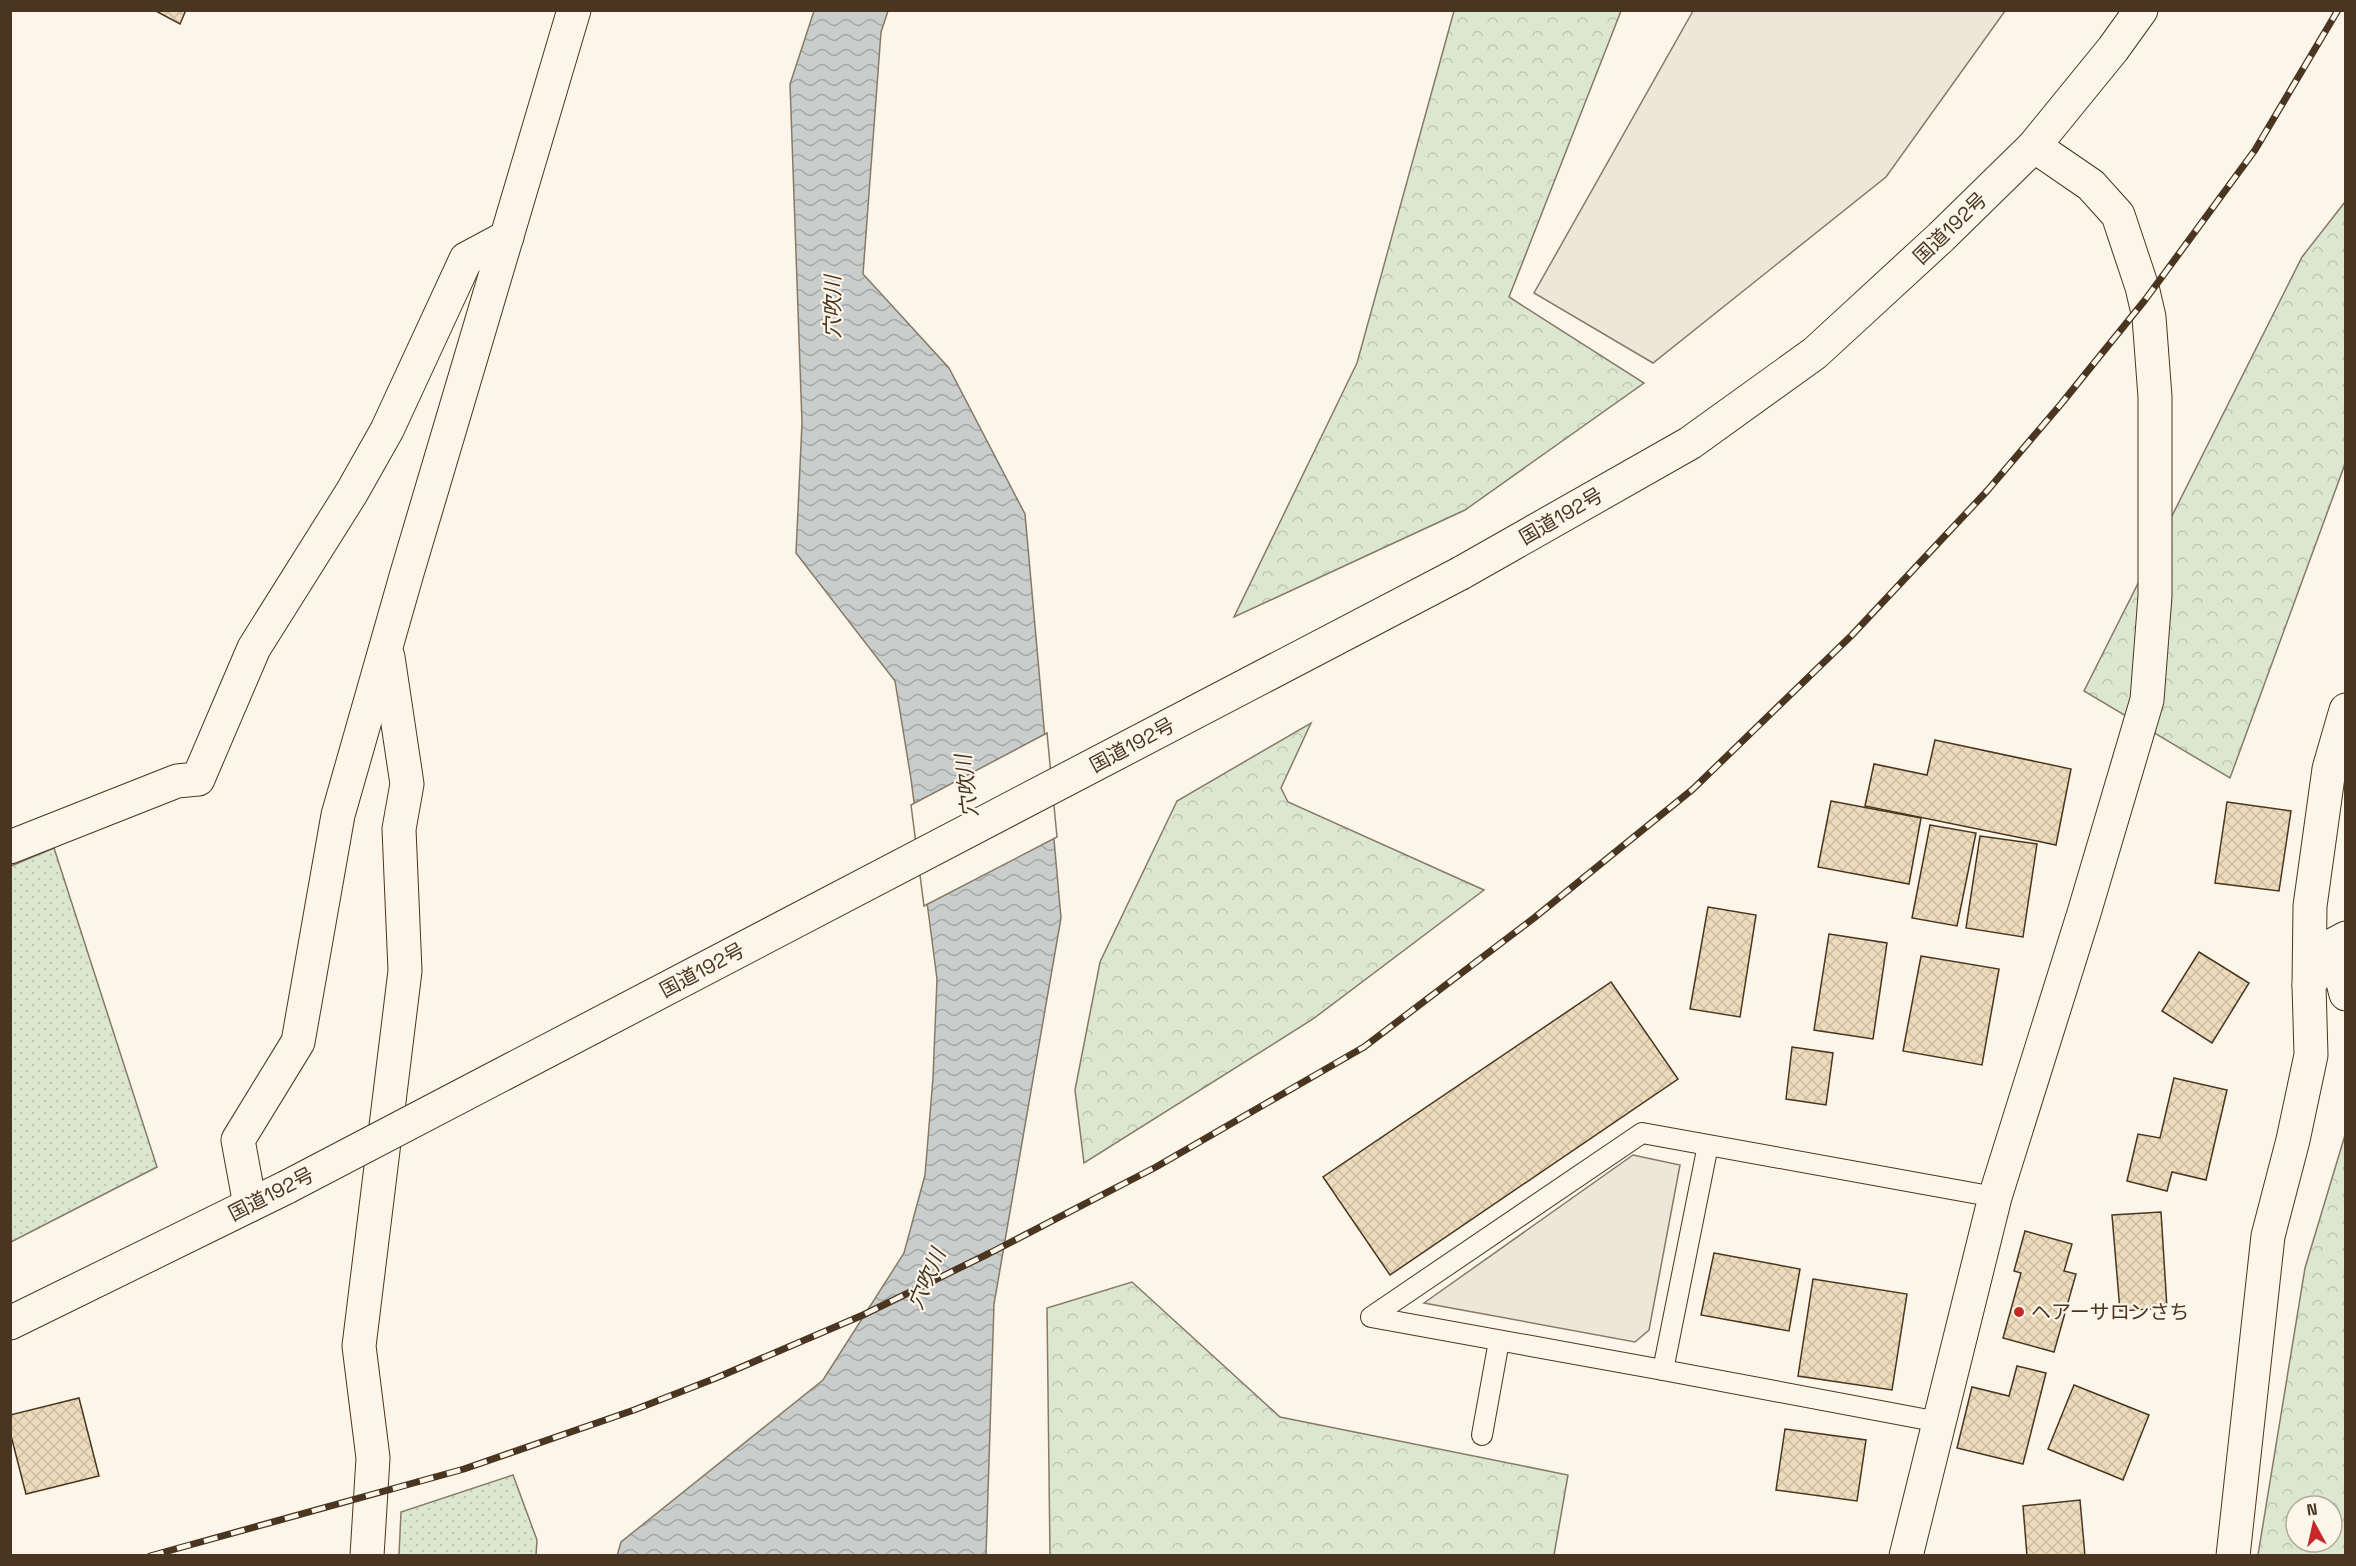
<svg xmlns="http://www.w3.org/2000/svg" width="2356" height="1566" viewBox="0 0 2356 1566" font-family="'Space Grotesk','Noto Sans JP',sans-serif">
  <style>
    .grass { fill: url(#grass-dots); stroke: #887966; stroke-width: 1.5 }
    .forest { fill: url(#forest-crowns); stroke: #887966; stroke-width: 1.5; fill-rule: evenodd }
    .parking { fill: #ede7d9; stroke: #887966; stroke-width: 1.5 }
    .water { fill: url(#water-waves); stroke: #887966; stroke-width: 1.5 }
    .pier { fill: #fbf6e9; stroke: #887966; stroke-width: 1.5 }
    .building { fill: url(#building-cross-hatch); stroke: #4a3520; stroke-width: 1.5 }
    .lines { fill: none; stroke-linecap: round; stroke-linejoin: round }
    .lane-casing { stroke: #4a3520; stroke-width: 22 }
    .street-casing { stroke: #4a3520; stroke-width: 35 }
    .highway-casing { stroke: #4a3520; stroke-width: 35 }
    .lane { stroke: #fbf6e9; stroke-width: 20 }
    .street { stroke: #fbf6e9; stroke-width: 33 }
    .highway { stroke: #fbf6e9; stroke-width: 33 }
    .rail-casing { stroke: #4a3520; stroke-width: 7 }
    .rail { stroke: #fbf6e9; stroke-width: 4.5; stroke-dasharray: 14; stroke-linecap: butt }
    .highway-bridge-casing { stroke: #4a3520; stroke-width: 35; stroke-linecap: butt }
    .highway-bridge { stroke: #fbf6e9; stroke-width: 33 }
    .poi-dot { fill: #c62828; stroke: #fbf6e9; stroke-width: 2 }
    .labels { text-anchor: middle; stroke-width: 4.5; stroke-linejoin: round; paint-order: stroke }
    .street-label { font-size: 20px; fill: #4a3520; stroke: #fbf6e9 }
    .poi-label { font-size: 20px; fill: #4a3520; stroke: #fbf6e9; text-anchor: start }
    .water-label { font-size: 21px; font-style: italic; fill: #4a3520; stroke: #fbf6e9 }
  </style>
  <defs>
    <pattern id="grass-dots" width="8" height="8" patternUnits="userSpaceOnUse" patternTransform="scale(1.5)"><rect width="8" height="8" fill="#dce7d0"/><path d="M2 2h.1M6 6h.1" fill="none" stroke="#bec7b2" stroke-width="1.8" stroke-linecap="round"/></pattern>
    <pattern id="forest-crowns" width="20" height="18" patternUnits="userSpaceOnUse" patternTransform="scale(1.5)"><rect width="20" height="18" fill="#dce7d0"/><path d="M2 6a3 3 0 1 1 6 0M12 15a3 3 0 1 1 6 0" fill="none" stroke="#bec7b2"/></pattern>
    <pattern id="water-waves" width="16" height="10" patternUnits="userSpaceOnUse" patternTransform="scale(1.5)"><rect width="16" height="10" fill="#c9cecd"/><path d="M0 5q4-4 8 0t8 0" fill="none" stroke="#a5a8a6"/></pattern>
    <pattern id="building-cross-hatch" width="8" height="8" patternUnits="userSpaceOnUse" patternTransform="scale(1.5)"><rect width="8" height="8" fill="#ecdcbc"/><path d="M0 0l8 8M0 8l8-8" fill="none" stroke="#ccbda1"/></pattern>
  </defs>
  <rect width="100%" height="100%" fill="#fbf6e9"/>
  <g class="grass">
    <path d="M 54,848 L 157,1167 L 11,1242 L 11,866 Z"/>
    <path d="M 513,1475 L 537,1540 L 536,1555 L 399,1555 L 401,1512 Z"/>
  </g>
  <g class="forest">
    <path d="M 1454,11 L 1621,11 L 1509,297 L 1644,383 L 1465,510 L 1234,617 L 1357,363 Z"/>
    <path d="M 2345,202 L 2345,464 L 2230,778 L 2084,691 L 2302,257 Z"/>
    <path d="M 1311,723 L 1281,788 L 1288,802 L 1484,890 L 1313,1019 L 1084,1163 L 1075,1090 L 1100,962 L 1177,801 Z"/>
    <path d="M 2345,1135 L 2345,1555 L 2258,1555 L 2305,1268 ZM 2296,1506 L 2332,1506 L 2332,1542 L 2296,1542 Z"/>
    <path d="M 1132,1282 L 1280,1417 L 1568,1475 L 1554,1555 L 1050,1555 L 1047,1308 Z"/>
  </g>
  <g class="parking">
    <path d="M 1693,11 L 2005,11 L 1886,177 L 1653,363 L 1534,293 Z"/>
    <path d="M 1633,1155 L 1680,1165 L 1649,1330 L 1635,1342 L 1424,1303 Z"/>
  </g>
  <path class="water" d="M 814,11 L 888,11 L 881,32 L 863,274 L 949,368 L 1025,514 L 1061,918 L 994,1304 L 986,1555 L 617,1556 L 621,1542 L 823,1380 L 904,1253 L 925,1175 L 933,1078 L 937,979 L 911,779 L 895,681 L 796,553 L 802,423 L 790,84 Z"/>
  <path class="pier" d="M 1047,733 L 1057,837 L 924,906 L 911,805 Z"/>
  <g class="building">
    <path d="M 154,10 L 186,10 L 180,24 Z"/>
    <path d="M 1935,740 L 2071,769 L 2056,845 L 1865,806 L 1874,764 L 1927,775 Z"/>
    <path d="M 1831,801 L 1921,818 L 1909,884 L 1818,867 Z"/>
    <path d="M 2227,802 L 2291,811 L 2279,891 L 2215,883 Z"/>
    <path d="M 1930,825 L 1976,833 L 1957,926 L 1912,918 Z"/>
    <path d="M 1980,836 L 2037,844 L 2023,937 L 1966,928 Z"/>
    <path d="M 1708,907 L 1756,915 L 1740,1017 L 1690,1009 Z"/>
    <path d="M 1829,934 L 1887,943 L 1873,1039 L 1814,1030 Z"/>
    <path d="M 2199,952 L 2249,983 L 2212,1043 L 2162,1011 Z"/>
    <path d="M 1921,956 L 1999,969 L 1982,1065 L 1903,1051 Z"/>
    <path d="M 1611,982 L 1678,1079 L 1390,1275 L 1323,1177 Z"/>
    <path d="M 1792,1047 L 1833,1053 L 1826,1105 L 1786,1099 Z"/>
    <path d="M 2174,1078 L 2227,1090 L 2206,1180 L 2172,1172 L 2167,1191 L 2127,1181 L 2138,1134 L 2160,1138 Z"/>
    <path d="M 2161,1212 L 2167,1308 L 2120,1311 L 2112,1215 Z"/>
    <path d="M 2025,1231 L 2072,1244 L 2064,1271 L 2076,1274 L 2054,1352 L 2003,1338 L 2021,1273 L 2014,1271 Z"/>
    <path d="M 1714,1253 L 1800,1269 L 1789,1331 L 1701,1315 Z"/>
    <path d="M 1813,1279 L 1907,1294 L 1892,1390 L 1798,1376 Z"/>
    <path d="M 2017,1366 L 2046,1373 L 2023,1464 L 1957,1448 L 1972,1387 L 2009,1396 Z"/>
    <path d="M 2074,1385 L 2149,1415 L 2123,1480 L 2048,1449 Z"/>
    <path d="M 79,1398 L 99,1476 L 26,1494 L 10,1432 L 10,1415 Z"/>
    <path d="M 1785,1429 L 1866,1440 L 1857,1501 L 1776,1490 Z"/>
    <path d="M 2080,1500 L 2085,1556 L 2027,1556 L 2023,1506 Z"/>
  </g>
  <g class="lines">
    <g class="lane-casing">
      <g id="lane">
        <path d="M 1708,1145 L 1663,1370 L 1371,1317 L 1642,1133 L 1995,1197"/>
        <path d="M 1663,1370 L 1939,1422"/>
        <path d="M 1482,1435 L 1499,1341"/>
      </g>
    </g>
    <g class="street-casing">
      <g id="street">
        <path d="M 10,847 L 177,781 L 198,779 L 254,648 L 352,492 L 387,430 L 466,259 L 507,237"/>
        <path d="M 2333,945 L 2346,994"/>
        <path d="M 2309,985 L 2310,906 L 2329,769 L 2346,710"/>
        <path d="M 250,1205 L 238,1140 L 298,1042 L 338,815 L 407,573 L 574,10"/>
        <path d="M 367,1556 L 373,1458 L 359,1346 L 405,971 L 399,829 L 407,784 L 388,657"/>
        <path d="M 1906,1556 L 1995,1197 L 2084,913 L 2147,700 L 2155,596 L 2155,397 L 2149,317 L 2142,287 L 2118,215 L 2091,185 L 2034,146"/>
        <path d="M 2233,1556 L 2268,1236 L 2293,1140 L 2311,1055 L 2309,985 L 2333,945 L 2346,938"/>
      </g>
    </g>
    <g class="highway-casing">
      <g id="highway">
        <path d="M 1461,573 L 1690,443 L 1815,353 L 1941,237 L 2034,146 L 2113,49 L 2141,10"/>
        <path d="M 10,1323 L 287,1187"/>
      </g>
    </g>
    <use href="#lane" class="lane"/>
    <use href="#street" class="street"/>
    <use href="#highway" class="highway"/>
    <g class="rail-casing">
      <path id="rail" d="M 150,1556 L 464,1469 L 634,1410 L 716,1378 L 863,1315 L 988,1254 L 1156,1167 L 1364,1047 L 1534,918 L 1693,789 L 1852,635 L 1987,491 L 2061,404 L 2145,300 L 2255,150 L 2338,10"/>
    </g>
    <use href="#rail" class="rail"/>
    <g class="highway-bridge-casing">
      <path id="highway-bridge" d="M 287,1187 L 1461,573"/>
    </g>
    <use href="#highway-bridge" class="highway-bridge"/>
  </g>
  <circle class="poi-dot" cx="2019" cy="1312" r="6"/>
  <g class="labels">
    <g class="street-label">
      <text transform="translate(1950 228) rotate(-44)" y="7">国道192号</text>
      <text transform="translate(1561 516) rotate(-30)" y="7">国道192号</text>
      <text transform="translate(1132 745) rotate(-28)" y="7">国道192号</text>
      <text transform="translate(702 970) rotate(-28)" y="7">国道192号</text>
      <text transform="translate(271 1194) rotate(-27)" y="7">国道192号</text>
    </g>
    <g class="poi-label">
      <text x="2031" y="1319">ヘアーサロンさち</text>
    </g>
    <g class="water-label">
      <text transform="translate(833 307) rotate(-90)" y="7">穴吹川</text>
      <text transform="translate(967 786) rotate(-97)" y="7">穴吹川</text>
      <text transform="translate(927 1279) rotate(-67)" y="7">穴吹川</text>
    </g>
  </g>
  <rect width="2356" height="1566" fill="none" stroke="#4a3520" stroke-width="24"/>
  <g transform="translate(2314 1524) rotate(352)"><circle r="28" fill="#fbf6e9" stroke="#b4a999" stroke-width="1.5"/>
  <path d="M0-4.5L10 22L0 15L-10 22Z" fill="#c62828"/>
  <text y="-9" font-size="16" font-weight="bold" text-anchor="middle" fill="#4a3520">N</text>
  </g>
</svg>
